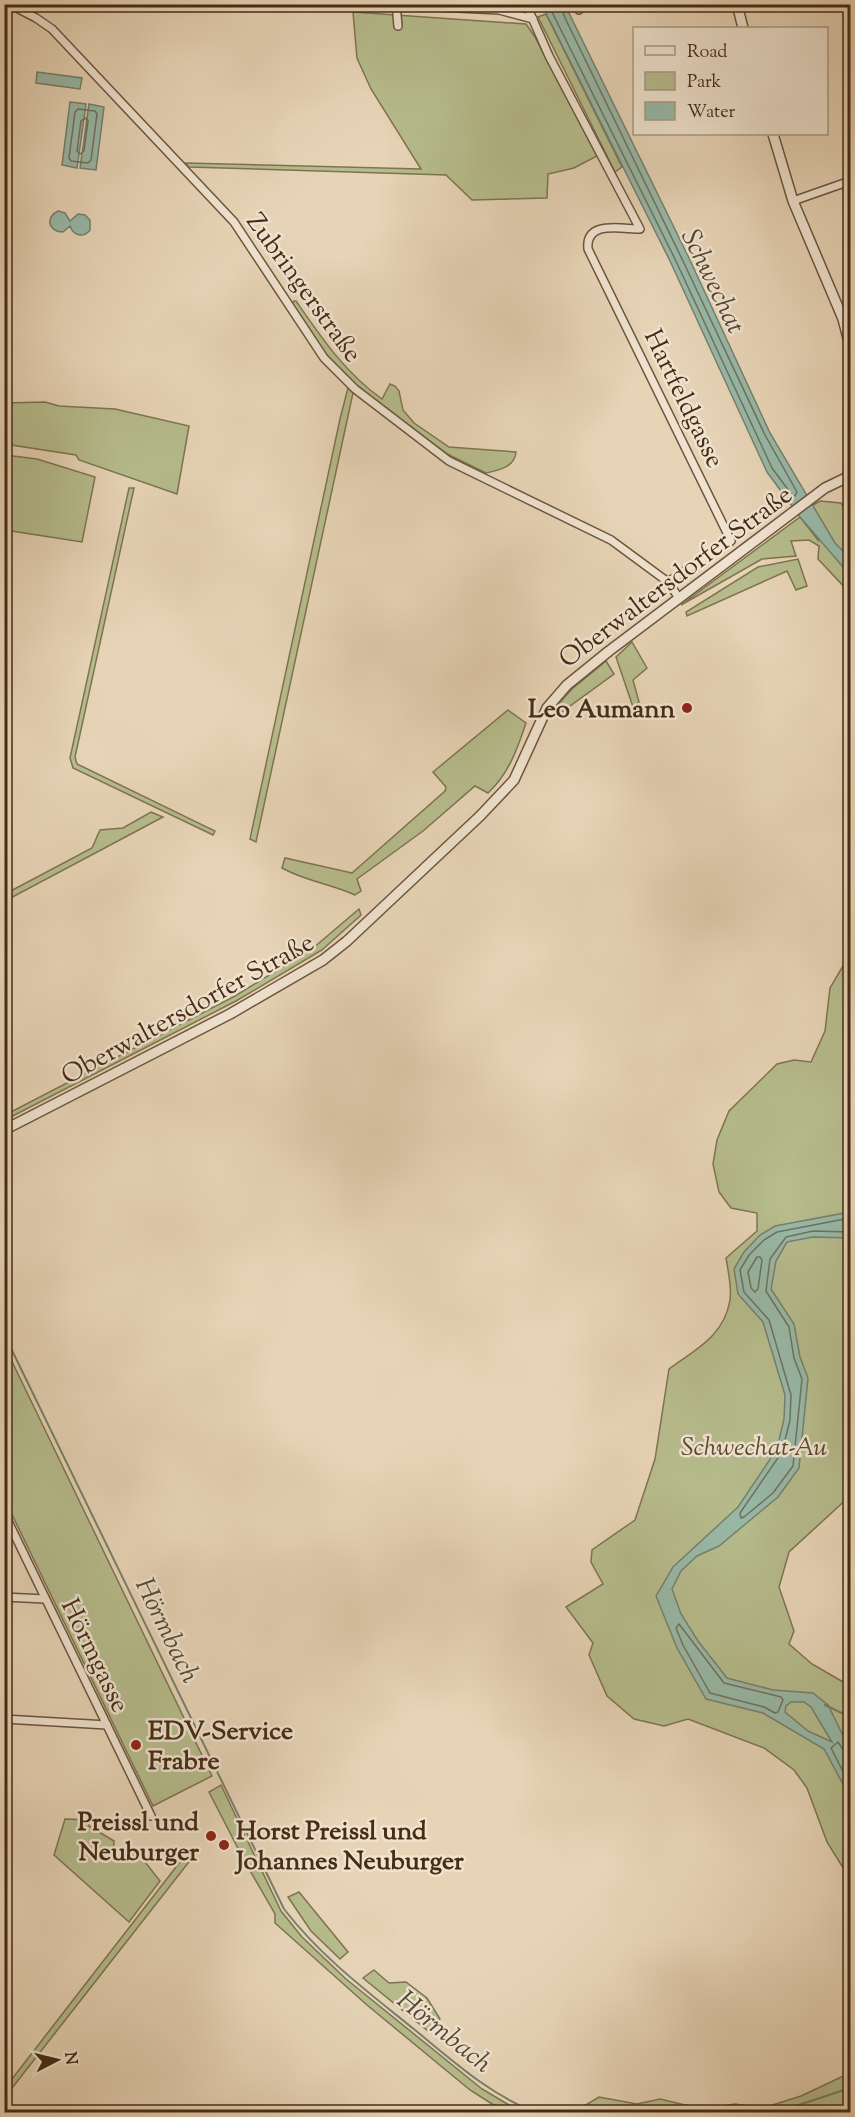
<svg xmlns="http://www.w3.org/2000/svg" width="855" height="2117" viewBox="0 0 855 2117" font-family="'Sorts Mill Goudy',serif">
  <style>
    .green { fill: #b6bc8d; stroke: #7e7451; stroke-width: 1.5 }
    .water { fill: #98b9a8; stroke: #77806d; stroke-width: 1.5; fill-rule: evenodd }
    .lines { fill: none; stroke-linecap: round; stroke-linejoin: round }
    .shore { stroke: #6f725e; stroke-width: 1.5 }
    .stream { stroke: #77806d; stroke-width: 2 }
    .minor-casing { stroke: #6e553d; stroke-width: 10 }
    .tertiary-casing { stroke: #6e553d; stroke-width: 12 }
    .minor { stroke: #efe3d0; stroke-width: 7 }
    .tertiary { stroke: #efe3d0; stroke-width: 9 }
    .poi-dot { fill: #8f2418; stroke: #efe3d0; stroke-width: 2 }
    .labels { text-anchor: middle; stroke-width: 5; stroke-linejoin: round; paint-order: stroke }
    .street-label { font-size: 26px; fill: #462b15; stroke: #efe3d0 }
    .poi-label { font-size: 26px; font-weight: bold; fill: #462b15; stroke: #efe3d0; text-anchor: end }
    .park-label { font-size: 26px; font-style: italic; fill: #5c482d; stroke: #efe3d0 }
    .water-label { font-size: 27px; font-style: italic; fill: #564732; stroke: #efe3d0 }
  </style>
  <rect width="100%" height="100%" fill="#e7d4b6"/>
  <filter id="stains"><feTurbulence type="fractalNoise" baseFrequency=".00333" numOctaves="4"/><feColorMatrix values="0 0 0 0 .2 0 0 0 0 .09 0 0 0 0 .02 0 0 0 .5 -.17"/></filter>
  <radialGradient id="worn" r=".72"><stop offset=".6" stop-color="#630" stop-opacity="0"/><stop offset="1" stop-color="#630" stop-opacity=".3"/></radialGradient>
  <g class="green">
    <path d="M 353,12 L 526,24 L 535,37 L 597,156 L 574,168 L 548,174 L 547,198 L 472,200 L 446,175 L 189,167 L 185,163 L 421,169 L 371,89 L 357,58 Z"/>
    <path d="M 546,14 L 622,167 L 615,172 L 538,17 Z"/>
    <path d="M 294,301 L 296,301 C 321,337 345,373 382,399 L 390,384 L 395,386 L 399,391 L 403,410 L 414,423 L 449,447 L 516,452 C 515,467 499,470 486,473 L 447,454 L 370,397 L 340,371 L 320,347 L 292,304 Z"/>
    <path d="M 348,388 L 353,393 L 256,842 L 250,839 L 340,419 Z"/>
    <path d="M 45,402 L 59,406 L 115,409 L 189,426 L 177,494 L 79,460 L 76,455 L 5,444 L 5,403 Z"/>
    <path d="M 5,455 L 37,459 L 95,477 L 82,542 L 5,530 Z"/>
    <path d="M 129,488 L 134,488 L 75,757 L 77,764 L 215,831 L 213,835 L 73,768 L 70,758 Z"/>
    <path d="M 820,501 L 841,503 L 850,518 L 850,593 L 818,559 L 819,546 L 809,540 L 791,541 L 796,556 L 762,559 L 681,605 L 800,517 L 818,540 L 813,505 Z"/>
    <path d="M 798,559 L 807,586 L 796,590 L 787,571 L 687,616 L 686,612 L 758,567 Z"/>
    <path d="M 632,642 L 647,668 L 633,680 L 639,702 L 633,707 L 616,657 Z"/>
    <path d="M 606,661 L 614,674 L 559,714 L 554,709 L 572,689 Z"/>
    <path d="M 508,710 L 526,723 C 517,750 509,773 488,793 L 475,786 L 423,831 L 357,879 L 361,891 L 355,895 C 331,884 305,881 282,868 L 285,858 L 352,873 L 445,791 L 446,787 L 433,772 Z"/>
    <path d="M 151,812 L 163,817 L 5,901 L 5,894 L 92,848 L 100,830 L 123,828 Z"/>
    <path d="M 359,909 L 361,915 L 322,950 L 236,1001 L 5,1120 L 5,1115 L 235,996 L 312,949 Z"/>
    <path d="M 850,954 L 850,1496 L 789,1552 L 779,1587 L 794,1631 L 789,1644 L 812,1664 L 850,1686 L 850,1879 L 827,1842 L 807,1788 L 794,1770 L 764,1748 L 688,1719 L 664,1726 L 634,1719 L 607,1696 L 589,1655 L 593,1643 L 566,1607 L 603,1584 L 591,1562 L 592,1550 L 635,1520 L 655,1459 L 669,1369 C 696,1349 724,1336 730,1300 C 732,1287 728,1271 726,1258 L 757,1231 L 757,1213 L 731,1208 L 719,1192 L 713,1164 L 717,1140 L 729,1111 L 777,1064 L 794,1060 L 811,1062 L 825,1031 L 830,988 Z"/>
    <path d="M 5,1347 L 212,1776 L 153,1806 L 5,1500 Z"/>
    <path d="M 221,1785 L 281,1911 L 302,1937 L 346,1979 L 482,2089 L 509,2105 L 527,2112 L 510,2112 L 492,2104 L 470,2090 L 367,2005 L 275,1923 L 275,1914 L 245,1862 L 209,1792 Z"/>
    <path d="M 65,1819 L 89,1820 L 89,1826 L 114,1841 L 113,1855 L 138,1853 L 160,1881 L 129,1922 L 54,1855 Z"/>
    <path d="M 183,1858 L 192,1858 L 5,2097 L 5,2088 Z"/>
    <path d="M 299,1892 L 348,1952 L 340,1959 L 311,1931 L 288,1897 Z"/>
    <path d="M 374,1970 L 389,1983 L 406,1982 L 427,1998 L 440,2019 L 428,2031 L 363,1978 Z"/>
    <path d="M 850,2073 L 850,2112 L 574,2112 L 599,2097 L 637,2104 L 660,2099 L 702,2109 L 735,2104 L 763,2108 L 801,2096 Z"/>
  </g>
  <g class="water">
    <path d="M 542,5 L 565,5 L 689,258 L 770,433 L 835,543 L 850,558 L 850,575 L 800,517 L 767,472 L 670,261 Z"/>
    <path d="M 37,72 L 82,78 L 80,89 L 36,83 Z"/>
    <path d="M 70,102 L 86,104 L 77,168 L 62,165 Z"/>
    <path d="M 89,104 L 104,107 L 96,170 L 80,168 Z"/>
    <path d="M 58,211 L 65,213 L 70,221 L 78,214 L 85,215 L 90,220 L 90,230 C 83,239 73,235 70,226 L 63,232 C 48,232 45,217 58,211 Z"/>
    <path d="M 850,1212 L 850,1238 L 813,1237 L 787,1242 L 776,1261 L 771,1289 L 794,1324 L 800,1357 L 808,1378 L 799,1468 L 778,1497 L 719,1546 L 697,1556 L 681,1571 L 672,1589 L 681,1614 L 698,1641 L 727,1678 L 773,1690 L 813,1693 L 828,1705 L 850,1750 L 850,1797 L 824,1749 L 763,1713 L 706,1699 L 677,1648 L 656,1596 L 673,1567 L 738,1507 L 777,1449 L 784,1419 L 785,1395 L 763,1322 L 738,1294 L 734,1269 L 744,1252 L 760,1235 L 775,1226 ZM 791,1702 L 804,1702 L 811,1707 L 832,1742 L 808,1731 L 785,1712 L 786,1706 Z"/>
  </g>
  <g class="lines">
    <g class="shore">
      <path d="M 548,4 L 675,259 L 772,468 L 792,495 L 795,496 L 797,492 L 765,435 L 683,261 L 565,18 L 560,4"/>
      <path d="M 78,109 L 95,111 L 97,114 L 91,160 L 88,163 L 71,161 L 69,158 L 75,112 Z"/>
      <path d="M 86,118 L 88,121 L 84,151 L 80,154 L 77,151 L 81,121 Z"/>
      <path d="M 850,1218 L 777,1232 L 764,1240 L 749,1255 L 740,1270 L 744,1292 L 769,1320 L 791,1395 L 790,1420 L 782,1452 L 740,1513 L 741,1518 L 744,1517 L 773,1493 L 793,1466 L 802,1379 L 794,1358 L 789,1327 L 766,1291 L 770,1259 L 786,1237 L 813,1231 L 850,1232"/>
      <path d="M 757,1257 L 760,1257 L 762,1260 L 758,1289 L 755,1292 L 751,1288 L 748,1272 Z"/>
      <path d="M 679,1624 L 724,1683 L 781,1697 L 783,1700 L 778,1712 L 775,1713 L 764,1707 L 710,1693 L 683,1645 L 676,1628 Z"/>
      <path d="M 850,1752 L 844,1751 L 838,1742 L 831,1748 L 850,1785"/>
    </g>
    <g class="stream">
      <path d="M 4,1334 L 284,1909 C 321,1957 368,1992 415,2030 C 453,2061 488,2093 534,2112"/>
      <path d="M 825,1705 L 850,1717"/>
      <path d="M 778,2112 L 850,2088"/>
    </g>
    <g class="minor-casing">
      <g id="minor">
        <path d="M 9,4 L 36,18 L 52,29 L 234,222 L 324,358 L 355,389 L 449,461 L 611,540 L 668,582"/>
        <path d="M 396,4 L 398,26"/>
        <path d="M 526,4 L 549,56 L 640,229 C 621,229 585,220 588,249 L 731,541 L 668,582 L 679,598"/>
        <path d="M 577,4 L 579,10"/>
        <path d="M 396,5 L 499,10 L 533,19"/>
        <path d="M 845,183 L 850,196"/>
        <path d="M 793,201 L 850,181"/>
        <path d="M 4,1513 L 151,1816"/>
        <path d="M 4,1597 L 45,1599"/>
        <path d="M 4,1719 L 107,1725"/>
      </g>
    </g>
    <g class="tertiary-casing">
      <g id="tertiary">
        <path d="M 737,4 L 743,28"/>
        <path d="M 773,134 L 793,201 L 843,319 L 850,346"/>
        <path d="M 4,1130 L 230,1014 L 323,960 L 347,941 L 480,816 L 514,780 L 547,708 L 567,685 L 609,651 L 825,488 L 850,476"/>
      </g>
    </g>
    <use href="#minor" class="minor"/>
    <use href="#tertiary" class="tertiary"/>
  </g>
  <g class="poi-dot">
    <circle cx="687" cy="708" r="6"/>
    <circle cx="136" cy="1745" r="6"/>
    <circle cx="211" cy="1836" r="6"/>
    <circle cx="224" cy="1845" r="6"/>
  </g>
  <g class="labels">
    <g class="street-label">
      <text transform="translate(305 287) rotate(54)" y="9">Zubringerstraße</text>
      <text transform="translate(685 398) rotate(64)" y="9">Hartfeldgasse</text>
      <text transform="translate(675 576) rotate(-37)" y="9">Oberwaltersdorfer Straße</text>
      <text transform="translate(187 1008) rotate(-29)" y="9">Oberwaltersdorfer Straße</text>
      <text transform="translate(96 1655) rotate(64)" y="9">Hörmgasse</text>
    </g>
    <g class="poi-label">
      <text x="675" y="717">Leo Aumann</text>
      <text x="148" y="1739" text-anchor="start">EDV-Service<tspan x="148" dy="30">Frabre</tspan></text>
      <text x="199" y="1830">Preissl und<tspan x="199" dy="30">Neuburger</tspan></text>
      <text x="236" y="1839" text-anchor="start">Horst Preissl und<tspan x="236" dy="30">Johannes Neuburger</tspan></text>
    </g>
    <g class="park-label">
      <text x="754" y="1455">Schwechat-Au</text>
    </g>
    <g class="water-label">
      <text transform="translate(714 281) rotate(64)" y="9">Schwechat</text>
      <text transform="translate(168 1630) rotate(64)" y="9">Hörmbach</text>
      <text transform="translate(445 2031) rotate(39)" y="9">Hörmbach</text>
    </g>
  </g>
  <rect width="855" height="2117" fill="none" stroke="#e7d4b6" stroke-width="24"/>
  <rect x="6" y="6" width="843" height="2105" fill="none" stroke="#462b15" stroke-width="3"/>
  <rect x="12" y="12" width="831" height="2093" fill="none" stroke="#462b15" stroke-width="1.5"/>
  <rect x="633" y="27" width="195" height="108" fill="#efe3d0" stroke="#ab9985" stroke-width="1.5"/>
  <rect x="645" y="46" width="30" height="9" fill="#efe3d0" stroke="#ab9985" stroke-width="1.5"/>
  <text x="687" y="57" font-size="18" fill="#462b15">Road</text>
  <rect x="645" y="72" width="30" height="18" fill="#b6bc8d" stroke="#ab9985" stroke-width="1.5"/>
  <text x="687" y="87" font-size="18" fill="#462b15">Park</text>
  <rect x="645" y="102" width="30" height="18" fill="#98b9a8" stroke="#ab9985" stroke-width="1.5"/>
  <text x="687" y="117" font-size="18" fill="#462b15">Water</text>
  <g transform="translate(57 2060) rotate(83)" stroke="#efe3d0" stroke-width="4.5" paint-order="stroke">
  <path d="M0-4.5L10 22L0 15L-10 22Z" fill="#462b15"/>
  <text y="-9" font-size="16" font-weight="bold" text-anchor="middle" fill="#462b15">N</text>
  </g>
  <rect width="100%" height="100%" filter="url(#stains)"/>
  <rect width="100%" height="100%" fill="url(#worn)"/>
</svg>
